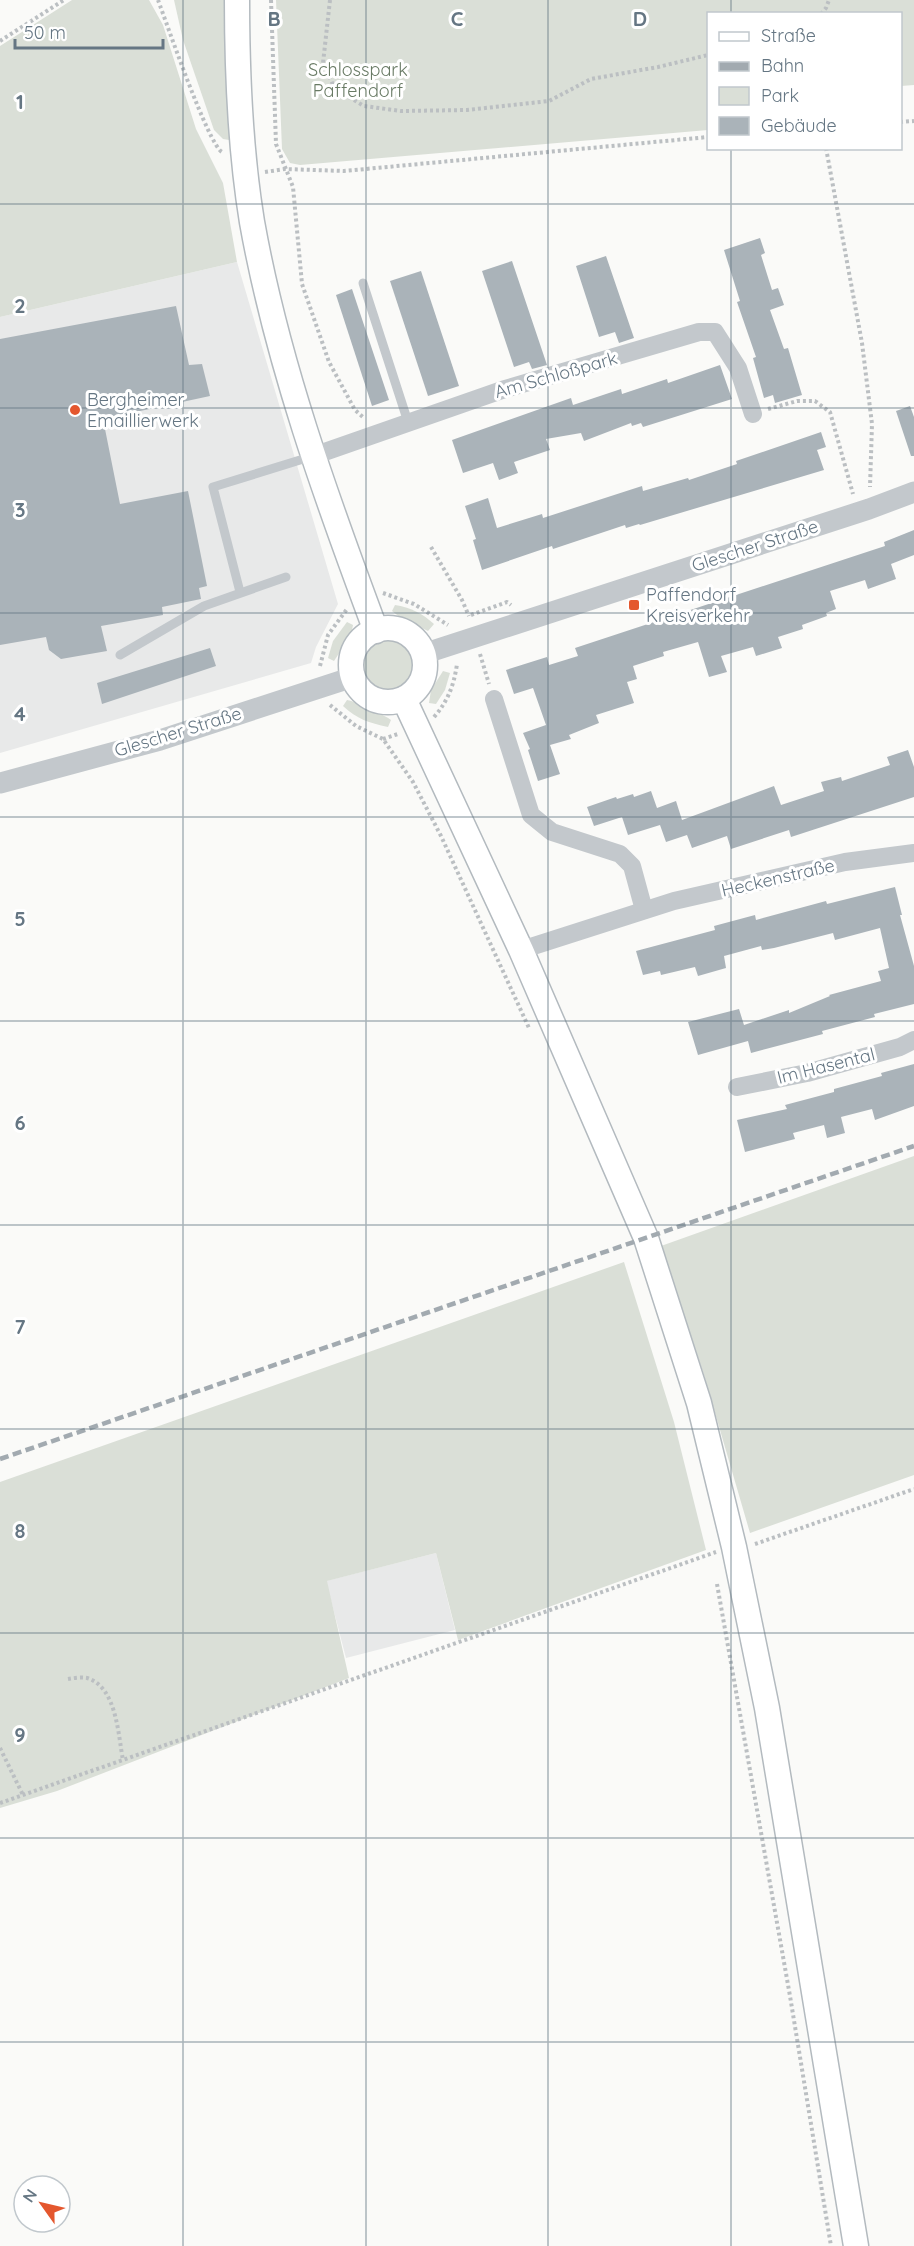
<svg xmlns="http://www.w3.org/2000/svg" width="914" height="2246" viewBox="0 0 914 2246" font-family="Quicksand,sans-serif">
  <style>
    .built { fill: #e8e9e9 }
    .green { fill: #dadfd7 }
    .building { fill: #aab3b9 }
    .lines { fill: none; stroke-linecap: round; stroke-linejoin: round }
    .secondary-casing { stroke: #b3babf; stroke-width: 27 }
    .path { stroke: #bbbfc2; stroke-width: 4; stroke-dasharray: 3 3; stroke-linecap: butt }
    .service { stroke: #c3c8cc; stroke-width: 9 }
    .minor { stroke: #c3c8cc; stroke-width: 18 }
    .tertiary { stroke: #c3c8cc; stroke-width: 21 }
    .secondary { stroke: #fff; stroke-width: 24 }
    .rail { stroke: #a2aab0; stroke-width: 4.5; stroke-dasharray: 9 4.5; stroke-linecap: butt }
    .grid { fill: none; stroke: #657683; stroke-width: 1.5; stroke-opacity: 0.55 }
    .poi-dot { fill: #e4572e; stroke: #fff; stroke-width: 2 }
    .labels { text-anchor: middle; stroke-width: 6; stroke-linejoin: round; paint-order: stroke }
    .park-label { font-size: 18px; fill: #687a64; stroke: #fff }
    .street-label { font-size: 18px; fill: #657683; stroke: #fff }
    .poi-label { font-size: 18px; fill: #657683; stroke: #fff; text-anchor: start }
    .grid-label { font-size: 20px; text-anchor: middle; font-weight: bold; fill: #657683; stroke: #fff; stroke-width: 6; stroke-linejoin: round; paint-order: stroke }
  </style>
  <rect width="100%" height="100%" fill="#fafaf8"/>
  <g class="built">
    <path d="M 237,262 L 338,604 L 316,647 L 311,663 L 0,753 L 0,317 Z"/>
    <path d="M 436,1553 L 455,1630 L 346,1658 L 326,1581 Z"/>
  </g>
  <g class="green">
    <path d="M 72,0 L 149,0 L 163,25 L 196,129 L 223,183 L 237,262 L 0,317 L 0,46 Z"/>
    <path d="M 174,0 L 230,0 L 232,131 L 229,140 L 223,139 L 214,130 L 183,40 Z"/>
    <path d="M 276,0 L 914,0 L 914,85 L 901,86 L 900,14 L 708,14 L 708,130 L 300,165 L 290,163 L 282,149 Z"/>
    <path d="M 395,605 C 410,607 423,614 434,624 L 428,631 L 401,618 L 392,611 Z"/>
    <path d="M 347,622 L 353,625 L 351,635 L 334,661 L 328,658 L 333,641 Z"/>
    <circle cx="389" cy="665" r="25"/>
    <path d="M 443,671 L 450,673 L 445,690 L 436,704 L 429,703 L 431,690 Z"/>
    <path d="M 347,700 C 357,702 360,706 369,710 C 377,715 382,713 391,720 L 388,727 C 369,723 357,719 343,706 Z"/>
    <path d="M 914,1156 L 914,1475 L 750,1533 L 704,1375 L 661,1246 Z"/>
    <path d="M 624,1262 L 674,1422 L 706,1550 L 458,1640 L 436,1553 L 327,1581 L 349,1678 L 57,1791 L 0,1808 L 0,1482 Z"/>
  </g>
  <g class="building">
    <path d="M 760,238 L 765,253 L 761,255 L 772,290 L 778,288 L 784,305 L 770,310 L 784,349 L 788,348 L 802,395 L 775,403 L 773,395 L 764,398 L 753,358 L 756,357 L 737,302 L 740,301 L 724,250 Z"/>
    <path d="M 606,256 L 634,338 L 619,343 L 615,332 L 599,337 L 576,266 Z"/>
    <path d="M 512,261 L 547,365 L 532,369 L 529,362 L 514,367 L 482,271 Z"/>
    <path d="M 421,271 L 459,386 L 428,396 L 390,281 Z"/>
    <path d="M 352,289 L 389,400 L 372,406 L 336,295 Z"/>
    <path d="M 176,306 L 189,365 L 202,364 L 210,396 L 103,419 L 120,504 L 188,491 L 207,586 L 199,588 L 201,599 L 162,607 L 163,615 L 101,626 L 107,651 L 61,659 L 49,650 L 46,637 L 0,645 L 0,339 Z"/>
    <path d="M 720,365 L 732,399 L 643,427 L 641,423 L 632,426 L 631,423 L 584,441 L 581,433 L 546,439 L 550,450 L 514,462 L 518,473 L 499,480 L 493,463 L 463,473 L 452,440 L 571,398 L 573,405 L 621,389 L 622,394 L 667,379 L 668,383 Z"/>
    <path d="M 910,406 L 914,417 L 914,456 L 911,456 L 896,411 Z"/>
    <path d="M 821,432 L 826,447 L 817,450 L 824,470 L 640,525 L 639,524 L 626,528 L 625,525 L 553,549 L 552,546 L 482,570 L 475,547 L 473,540 L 476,539 L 465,506 L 488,498 L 497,528 L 542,514 L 543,518 L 642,486 L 643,491 L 688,478 L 689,480 L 737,464 L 736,461 Z"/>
    <path d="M 914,530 L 914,555 L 891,564 L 896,579 L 868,589 L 865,580 L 830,591 L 836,609 L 826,613 L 827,616 L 802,625 L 803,629 L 778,637 L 782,648 L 756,656 L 753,647 L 721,656 L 727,672 L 709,677 L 698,642 L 663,652 L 664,656 L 633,666 L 637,679 L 627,682 L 634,703 L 596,715 L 599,723 L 569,735 L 571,739 L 550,745 L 560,774 L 538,781 L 528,750 L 530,749 L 523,733 L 546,725 L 533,688 L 514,694 L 506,670 L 547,657 L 549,665 L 578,656 L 575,648 L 885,546 L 884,542 Z"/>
    <path d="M 210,648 L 216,666 L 102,704 L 97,683 Z"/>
    <path d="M 908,750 L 914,767 L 914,797 L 791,837 L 789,830 L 731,849 L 727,836 L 692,848 L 687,835 L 666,842 L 660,825 L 628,835 L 622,817 L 594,826 L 587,807 L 616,797 L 617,799 L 633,794 L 634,797 L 651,791 L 657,808 L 676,801 L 682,820 L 774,786 L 781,805 L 824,791 L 821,782 L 841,777 L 842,781 L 890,765 L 887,757 Z"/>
    <path d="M 895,887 L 902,915 L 900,915 L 914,966 L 914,1004 L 874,1014 L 875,1017 L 822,1031 L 823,1034 L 751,1053 L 748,1041 L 698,1055 L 688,1022 L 739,1009 L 744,1025 L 789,1010 L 789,1013 L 830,996 L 829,995 L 881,981 L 878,971 L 889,968 L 880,928 L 835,940 L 833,933 L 774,948 L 762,950 L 761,946 L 724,956 L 726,968 L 698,976 L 695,967 L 661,975 L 660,971 L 643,975 L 636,951 L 715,930 L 714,926 L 755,915 L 756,920 L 826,901 L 827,904 Z"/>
    <path d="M 914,1064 L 914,1106 L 875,1120 L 872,1109 L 841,1117 L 845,1133 L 827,1138 L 824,1125 L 793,1133 L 795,1139 L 745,1152 L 737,1120 L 787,1109 L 785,1105 L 834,1092 L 834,1089 L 882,1076 L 881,1073 Z"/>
  </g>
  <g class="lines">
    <g class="secondary-casing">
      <g id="secondary">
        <path d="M 237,0 C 237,74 240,149 252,222 C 277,362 326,497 376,631"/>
        <circle cx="388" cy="665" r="37"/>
        <path d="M 404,699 L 521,950 L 646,1238 L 699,1403 L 734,1547 L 767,1708 L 856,2246"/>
      </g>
    </g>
    <g class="path">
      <path d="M 158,0 C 167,24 208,144 222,152"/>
      <path d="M 271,0 L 276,144 L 293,187 L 302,284 L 329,362 L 355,410 L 364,418"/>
      <path d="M 330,0 L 323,63 L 335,89 L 364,106 L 401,111 L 467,110 L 549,101 L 591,79 L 658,67 L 708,55"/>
      <path d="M 821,14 L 826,8 L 829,0"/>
      <path d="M 0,41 L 64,0"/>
      <path d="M 900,122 L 914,121"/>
      <path d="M 826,148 L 862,343 L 872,424 L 870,487"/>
      <path d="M 265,172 L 285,169 L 344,171 L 708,137"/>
      <path d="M 768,409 L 797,401 L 815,401 L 830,412 L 853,494"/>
      <path d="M 431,547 L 462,600 L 469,616"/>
      <path d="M 383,593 L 414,604 L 448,625"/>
      <path d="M 471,615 L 507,602 L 511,605"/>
      <path d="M 480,654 L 489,684"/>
      <path d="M 320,666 L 328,635 L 347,609"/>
      <path d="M 330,705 L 356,726 L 383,739 L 413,782 L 441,836 L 529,1028"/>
      <path d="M 434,717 C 448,701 454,685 457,664"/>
      <path d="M 383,739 L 398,734"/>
      <path d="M 755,1544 L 914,1489"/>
      <path d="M 717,1584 L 790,1996 L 831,2246"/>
      <path d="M 68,1679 C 74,1678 81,1677 87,1678 C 117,1687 118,1735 123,1760"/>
      <path d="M 0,1748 L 23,1795"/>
      <path d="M 0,1803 L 716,1552"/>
    </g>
    <g class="service">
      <path d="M 363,283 L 408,422"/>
      <path d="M 240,592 L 213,487 L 313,456"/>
      <path d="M 120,655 L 204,606 L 286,577"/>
    </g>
    <g class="minor">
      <path d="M 313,456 L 502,390 L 699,332 L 715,332 L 738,368 L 753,414"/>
      <path d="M 494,699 L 531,815 L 552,832 L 620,854 L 632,866 L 644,910"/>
      <path d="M 521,950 L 674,901 L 845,862 L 914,853"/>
      <path d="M 737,1087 L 807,1073 L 900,1047 L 914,1040"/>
    </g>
    <g class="tertiary">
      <path d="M 423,654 L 869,509 L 914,492"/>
      <path d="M 0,783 L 160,740 L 353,677"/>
    </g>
    <use href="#secondary" class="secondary"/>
    <path class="rail" d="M 0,1459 L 914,1146"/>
  </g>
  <path class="grid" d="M 183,0 L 183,2246M 366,0 L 366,2246M 548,0 L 548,2246M 731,0 L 731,14M 731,148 L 731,2246M 0,204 L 914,204M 0,408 L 914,408M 0,613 L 914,613M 0,817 L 914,817M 0,1021 L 914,1021M 0,1225 L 914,1225M 0,1429 L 914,1429M 0,1633 L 914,1633M 0,1838 L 914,1838M 0,2042 L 914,2042"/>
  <g class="poi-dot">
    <circle cx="75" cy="410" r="6"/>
    <rect x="628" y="599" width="12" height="12" rx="3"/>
  </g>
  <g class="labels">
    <g class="park-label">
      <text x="358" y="76">Schlosspark<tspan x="358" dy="21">Paffendorf</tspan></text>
    </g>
    <g class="street-label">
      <text transform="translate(556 375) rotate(-16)" y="6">Am Schloßpark</text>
      <text transform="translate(755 546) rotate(-18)" y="6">Glescher Straße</text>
      <text transform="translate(178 732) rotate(-17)" y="6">Glescher Straße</text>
      <text transform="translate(778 878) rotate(-13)" y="6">Heckenstraße</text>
      <text transform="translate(826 1066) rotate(-14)" y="6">Im Hasental</text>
    </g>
    <g class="poi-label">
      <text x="87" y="406">Bergheimer<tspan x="87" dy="21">Emaillierwerk</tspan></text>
      <text x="646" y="601">Paffendorf<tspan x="646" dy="21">Kreisverkehr</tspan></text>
    </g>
  </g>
  <g class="grid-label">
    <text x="274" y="26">B</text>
    <text x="457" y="26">C</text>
    <text x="640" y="26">D</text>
    <text x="20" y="109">1</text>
    <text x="20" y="313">2</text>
    <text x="20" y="517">3</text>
    <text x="20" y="721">4</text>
    <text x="20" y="926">5</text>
    <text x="20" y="1130">6</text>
    <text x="20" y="1334">7</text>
    <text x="20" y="1538">8</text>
    <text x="20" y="1742">9</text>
  </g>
  <rect x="707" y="12" width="195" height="138" fill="#ffffff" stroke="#c1c8cd" stroke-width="1.5"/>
  <rect x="719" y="32" width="30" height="9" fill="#ffffff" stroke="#c1c8cd" stroke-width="1.5"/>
  <text x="761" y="42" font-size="18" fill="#657683">Straße</text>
  <rect x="719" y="62" width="30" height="9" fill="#a2aab0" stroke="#c1c8cd" stroke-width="1.5"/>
  <text x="761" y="72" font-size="18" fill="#657683">Bahn</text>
  <rect x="719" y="87" width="30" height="18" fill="#dadfd7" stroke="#c1c8cd" stroke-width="1.5"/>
  <text x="761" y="102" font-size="18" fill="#657683">Park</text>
  <rect x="719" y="117" width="30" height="18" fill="#aab3b9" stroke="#c1c8cd" stroke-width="1.5"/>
  <text x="761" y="132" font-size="18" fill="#657683">Gebäude</text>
  <g transform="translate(42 2204) rotate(304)"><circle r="28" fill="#ffffff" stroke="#c1c8cd" stroke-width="1.5"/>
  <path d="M0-4.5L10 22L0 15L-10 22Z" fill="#e4572e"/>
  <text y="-9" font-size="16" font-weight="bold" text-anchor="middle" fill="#657683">N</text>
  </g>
  <path d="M15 39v9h148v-9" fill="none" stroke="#657683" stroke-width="3"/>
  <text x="24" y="39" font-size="18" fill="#657683" stroke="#ffffff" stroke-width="4.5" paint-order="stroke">50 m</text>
</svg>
